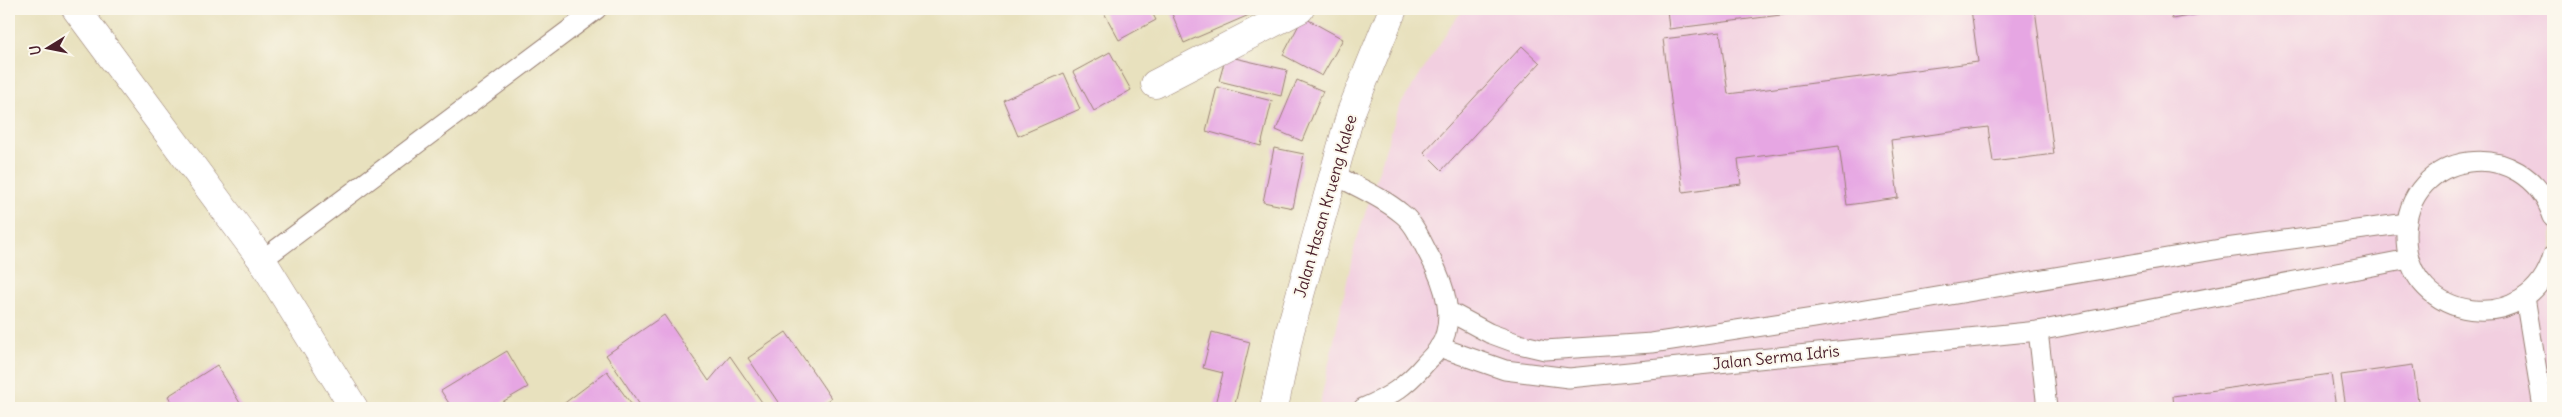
<svg xmlns="http://www.w3.org/2000/svg" width="2562" height="417" viewBox="0 0 2562 417" font-family="Delius,sans-serif">
  <style>
    .built { fill: #f2cfe0 }
    .building { fill: #e6a6e3 }
    .lines { fill: none; stroke-linecap: round; stroke-linejoin: round }
    .lane-casing { stroke: #998074; stroke-width: 21 }
    .street-casing { stroke: #998074; stroke-width: 29 }
    .lane { stroke: #fff; stroke-width: 19 }
    .street { stroke: #fff; stroke-width: 28 }
    .labels { text-anchor: middle; stroke-width: 4; stroke-linejoin: round; paint-order: stroke }
    .street-label { font-size: 16px; fill: #4a1f2b; stroke: #fbf7ec }
  </style>
  <rect width="100%" height="100%" fill="#fbf7ec"/>
  <filter id="ink" filterUnits="userSpaceOnUse"><feTurbulence type="fractalNoise" baseFrequency=".02" numOctaves="2"/><feDisplacementMap in="SourceGraphic" scale="10" xChannelSelector="R" yChannelSelector="G"/><feConvolveMatrix kernelMatrix="1 2 1 2 8 2 1 2 1" color-interpolation-filters="sRGB"/></filter>
  <filter id="wash" filterUnits="userSpaceOnUse"><feTurbulence type="fractalNoise" baseFrequency=".0096" numOctaves="4" result="noise"/><feDisplacementMap in="SourceGraphic" scale="20" xChannelSelector="R" yChannelSelector="G"/><feGaussianBlur stdDeviation="1.12" result="paint"/><feColorMatrix in="noise" values="0 0 0 0 0 0 0 0 0 0 0 0 0 0 0 0 0 1.4 0 .05"/><feComposite in="paint" operator="in"/></filter>
  <g filter="url(#wash)">
    <rect width="100%" height="100%" fill="#e8e1be"/>
    <path class="built" d="M 1466,9 L 2553,9 L 2553,408 L 1319,408 L 1355,245 L 1399,107 L 1456,18 Z"/>
    <g id="blocks">
      <g class="building">
        <path d="M 1102,9 L 1150,9 L 1156,20 L 1119,40 Z"/>
        <path d="M 1170,9 L 1263,9 L 1184,43 Z"/>
        <path d="M 1667,9 L 1821,9 L 1821,10 L 1669,29 Z"/>
        <path d="M 1971,9 L 2035,9 L 2054,154 L 1993,162 L 1988,127 L 1891,140 L 1898,198 L 1847,205 L 1839,146 L 1738,159 L 1741,184 L 1683,192 L 1663,39 L 1720,32 L 1728,94 L 1978,62 Z"/>
        <path d="M 2170,9 L 2199,9 L 2200,14 L 2172,19 Z"/>
        <path d="M 1303,17 L 1343,39 L 1322,76 L 1283,55 Z"/>
        <path d="M 1522,46 L 1540,63 L 1442,170 L 1424,152 Z"/>
        <path d="M 1110,52 L 1131,90 L 1094,111 L 1073,72 Z"/>
        <path d="M 1226,56 L 1287,70 L 1281,96 L 1219,81 Z"/>
        <path d="M 1064,73 L 1080,109 L 1018,136 L 1003,100 Z"/>
        <path d="M 1297,80 L 1323,91 L 1302,141 L 1276,130 Z"/>
        <path d="M 1217,87 L 1272,101 L 1261,146 L 1206,131 Z"/>
        <path d="M 1274,148 L 1304,154 L 1293,208 L 1263,202 Z"/>
        <path d="M 664,315 L 709,381 L 730,356 L 766,408 L 642,408 L 606,355 Z"/>
        <path d="M 786,332 L 831,398 L 817,408 L 782,408 L 748,358 Z"/>
        <path d="M 1212,332 L 1250,342 L 1234,408 L 1214,408 L 1223,373 L 1203,368 Z"/>
        <path d="M 507,351 L 528,387 L 492,408 L 452,408 L 441,391 Z"/>
        <path d="M 217,365 L 243,408 L 175,408 L 168,396 Z"/>
        <path d="M 2413,365 L 2419,408 L 2346,408 L 2341,375 Z"/>
        <path d="M 607,371 L 634,408 L 558,408 Z"/>
        <path d="M 2331,374 L 2336,408 L 2174,408 L 2173,396 Z"/>
      </g>
    </g>
  </g>
  <g filter="url(#ink)">
    <use href="#blocks" fill-opacity="0" stroke="#998074" stroke-width="1"/>
    <g class="lines">
      <g class="lane-casing">
        <g id="lane">
          <path d="M 1335,175 C 1357,187 1382,197 1401,213 C 1415,223 1422,243 1430,257 C 1444,283 1457,320 1439,348 C 1435,354 1429,359 1424,365 C 1406,386 1388,398 1363,408"/>
          <path d="M 2553,217 C 2525,132 2405,149 2406,236 C 2406,323 2531,339 2553,255"/>
          <path d="M 262,260 L 597,9"/>
          <path d="M 2525,297 L 2543,408"/>
          <path d="M 1448,311 L 1489,333 L 1519,344 L 1545,350 L 1652,343 L 1814,318 L 2226,248 L 2407,223"/>
          <path d="M 2038,331 L 2047,408"/>
          <path d="M 1439,347 L 1505,370 L 1569,378 L 2038,331 L 2409,259"/>
        </g>
      </g>
      <g class="street-casing">
        <g id="street">
          <path d="M 76,9 L 262,260 L 354,408"/>
          <path d="M 1155,84 L 1300,9"/>
          <path d="M 1274,408 L 1290,331 L 1351,112 L 1393,9"/>
        </g>
      </g>
      <use href="#lane" class="lane"/>
      <use href="#street" class="street"/>
    </g>
  </g>
  <g class="labels">
    <g class="street-label">
      <text transform="translate(1325 206) rotate(-74)" y="6">Jalan Hasan Krueng Kalee</text>
      <text transform="translate(1776 357) rotate(-6)" y="6">Jalan Serma Idris</text>
    </g>
  </g>
  <rect width="2562" height="417" fill="none" stroke="#fbf7ec" stroke-width="30"/>
  <g transform="translate(48 48) rotate(260)" stroke="#fbf7ec" stroke-width="4" paint-order="stroke">
  <path d="M0-4L9 19L0 12L-9 19Z" fill="#4a1f2b"/>
  <text y="-8" font-size="14" font-weight="bold" text-anchor="middle" fill="#4a1f2b">U</text>
  </g>
</svg>
